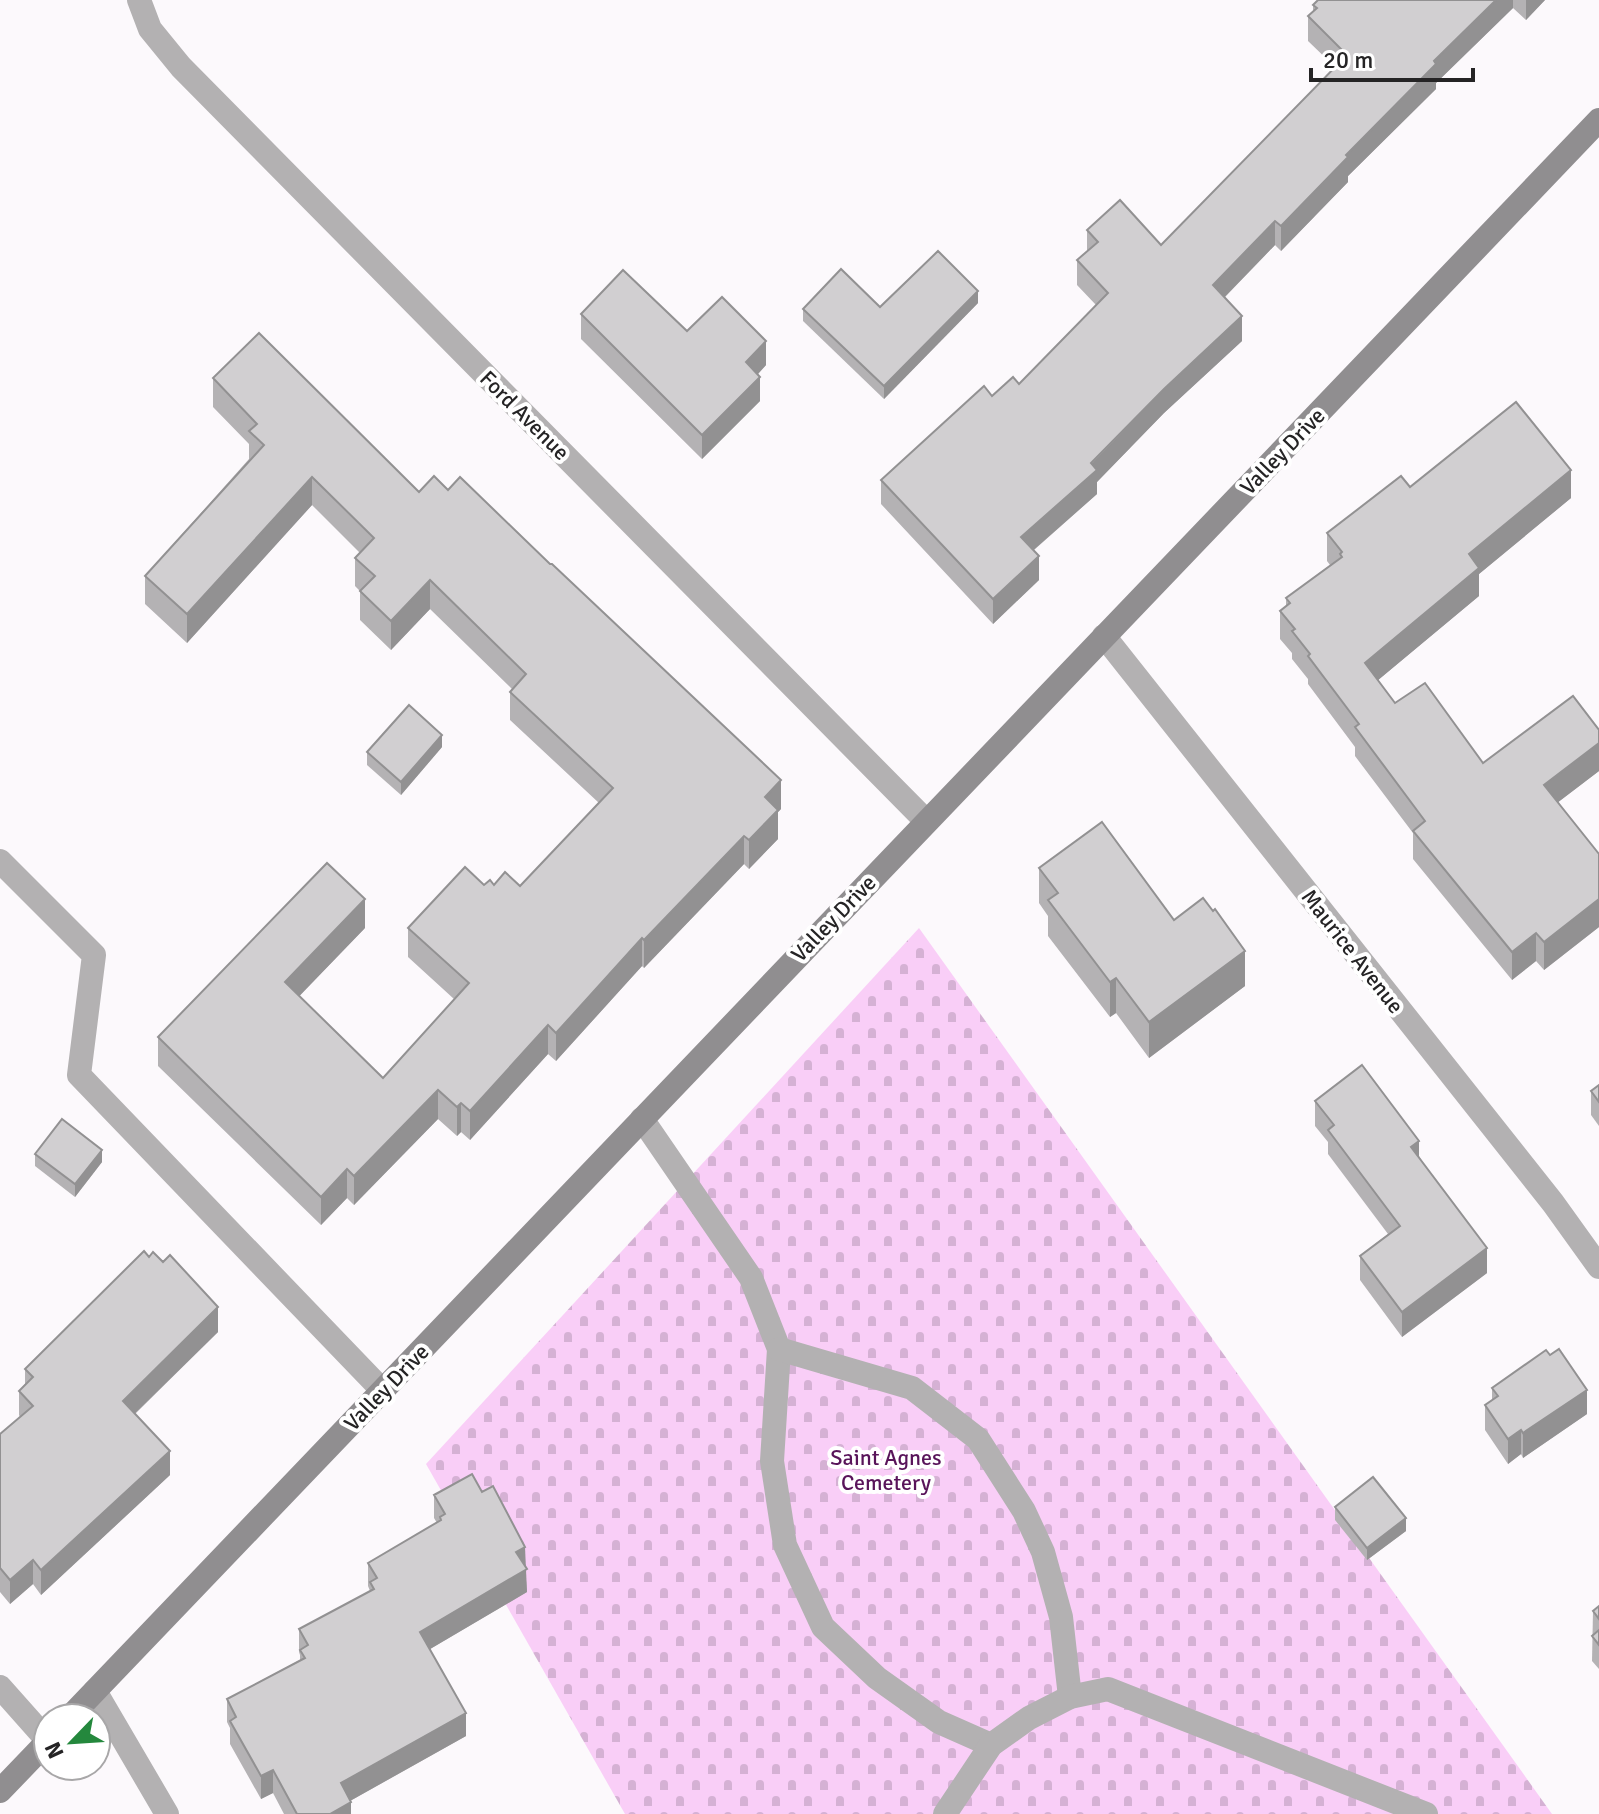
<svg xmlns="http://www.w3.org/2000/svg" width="1599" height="1814" viewBox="0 0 1599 1814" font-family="Signika,sans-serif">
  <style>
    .cemetery { fill: url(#cemetery-stones) }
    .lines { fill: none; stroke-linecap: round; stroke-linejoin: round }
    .lane { stroke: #b3b1b2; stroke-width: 24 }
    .street { stroke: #b3b1b2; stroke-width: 24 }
    .secondary { stroke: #908e90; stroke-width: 24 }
    .wall { fill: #b4b2b4 }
    .shaded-wall { fill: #929192 }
    .building { fill: #d1cfd1; stroke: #929192; stroke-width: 2 }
    .labels { text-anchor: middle; stroke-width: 8; stroke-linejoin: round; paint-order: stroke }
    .street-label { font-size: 22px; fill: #252425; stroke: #fff }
    .park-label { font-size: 22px; fill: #59145a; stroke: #fff }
  </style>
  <defs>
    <pattern id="cemetery-stones" width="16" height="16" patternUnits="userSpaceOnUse" patternTransform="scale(2)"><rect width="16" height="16" fill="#f9cef7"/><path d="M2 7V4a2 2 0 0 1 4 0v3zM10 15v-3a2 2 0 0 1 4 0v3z" fill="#d5b1d4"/></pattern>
  </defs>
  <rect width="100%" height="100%" fill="#fcf9fc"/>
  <path class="cemetery" d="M 919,928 L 1552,1814 L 625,1814 L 426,1464 Z"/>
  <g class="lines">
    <g class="lane">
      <path d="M 0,861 L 94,955 L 79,1075 L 383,1391"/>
      <path d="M 642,1119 L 751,1278 L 779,1349 L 772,1461 L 785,1545 L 823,1627 L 877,1678 L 939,1722 L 991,1745"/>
      <path d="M 779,1349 L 912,1388 L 978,1439 L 1024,1511 L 1043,1552 L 1061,1617 L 1070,1697"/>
      <path d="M 945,1814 L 991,1745 L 1029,1718 L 1070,1697 L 1108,1689 L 1426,1814"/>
    </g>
    <g class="street">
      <path d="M 139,0 L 150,29 L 181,67 L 926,821"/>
      <path d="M 1104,636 L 1553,1203 L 1599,1267"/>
      <path d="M 0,1687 L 48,1741"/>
      <path d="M 95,1691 L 167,1814"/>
    </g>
    <g class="secondary">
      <path d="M 69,1718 L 1599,120"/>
      <path d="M 0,1791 L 48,1741"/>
    </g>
  </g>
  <g class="wall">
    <path d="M 1318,0 L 1545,0 L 1526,20 L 1513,8 L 1436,83 L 1436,89 L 1348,176 L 1348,182 L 1281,251 L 1275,245 L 1225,297 L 1242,341 L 1164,413 L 1097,482 L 1097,494 L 1034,550 L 1039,580 L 993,624 L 881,504 L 881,480 L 992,396 L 1019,384 L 1096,305 L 1077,285 L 1077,260 L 1087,251 L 1087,230 L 1161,245 L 1335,67 L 1308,41 L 1308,16 L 1313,12 L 1313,5 Z"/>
    <path d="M 978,303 L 884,399 L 803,321 L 803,309 Z"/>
    <path d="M 581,314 L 687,331 L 766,365 L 758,374 L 760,401 L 702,459 L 581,339 Z"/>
    <path d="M 213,378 L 419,492 L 781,809 L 778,812 L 778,839 L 749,869 L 744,864 L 644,968 L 642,966 L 556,1061 L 548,1054 L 470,1140 L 461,1132 L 457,1136 L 438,1119 L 354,1205 L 347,1198 L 321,1225 L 158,1066 L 158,1037 L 365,928 L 299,996 L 383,1078 L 454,999 L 408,957 L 408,928 L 484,885 L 520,886 L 599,803 L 510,720 L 510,692 L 512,689 L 430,609 L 391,650 L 360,620 L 360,591 L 355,586 L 355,558 L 360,553 L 312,505 L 187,643 L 145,604 L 145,576 L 249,459 L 249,444 L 213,407 Z"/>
    <path d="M 1410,487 L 1571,498 L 1479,574 L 1479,596 L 1378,680 L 1395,703 L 1483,763 L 1599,730 L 1599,771 L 1558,802 L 1599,854 L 1599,927 L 1544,970 L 1536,961 L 1512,980 L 1413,859 L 1413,833 L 1355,756 L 1355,747 L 1308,684 L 1308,679 L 1292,659 L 1292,653 L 1280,639 L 1280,611 L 1286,607 L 1286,598 L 1330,565 L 1327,561 L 1327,533 Z"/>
    <path d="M 442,747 L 401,795 L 367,765 L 367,752 Z"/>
    <path d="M 1039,868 L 1174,920 L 1245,986 L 1149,1058 L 1116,1013 L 1110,1017 L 1048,936 L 1048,916 L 1039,903 Z"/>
    <path d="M 1599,1085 L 1599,1126 L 1591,1115 L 1591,1091 Z"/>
    <path d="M 1315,1101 L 1419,1156 L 1487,1273 L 1402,1337 L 1360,1280 L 1360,1256 L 1388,1234 L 1328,1154 L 1328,1142 L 1315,1126 Z"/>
    <path d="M 35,1154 L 102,1162 L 75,1197 L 35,1166 Z"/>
    <path d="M 149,1257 L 218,1332 L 135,1414 L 170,1475 L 41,1595 L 33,1584 L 10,1604 L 0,1592 L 0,1434 L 20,1417 L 19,1415 L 19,1391 L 25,1384 L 25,1369 Z"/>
    <path d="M 1492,1388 L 1587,1414 L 1523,1458 L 1521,1454 L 1508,1464 L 1485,1430 L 1485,1405 L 1492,1400 Z"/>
    <path d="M 434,1495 L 525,1567 L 527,1592 L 430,1649 L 466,1736 L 350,1801 L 351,1814 L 284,1814 L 273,1793 L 261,1799 L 230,1744 L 230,1728 L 227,1722 L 227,1699 L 300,1660 L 300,1655 L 299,1652 L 299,1629 L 370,1591 L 368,1586 L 368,1563 L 437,1523 L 434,1518 Z"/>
    <path d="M 1335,1507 L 1406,1531 L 1367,1560 L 1335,1520 Z"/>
    <path d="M 1599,1606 L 1599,1669 L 1592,1661 L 1593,1611 Z"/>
  </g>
  <g class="shaded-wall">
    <path d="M 1496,0 L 1513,0 L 1513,8 L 1436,83 L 1436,89 L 1348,176 L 1348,182 L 1281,251 L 1281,226 L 1346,155 L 1434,61 Z"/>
    <path d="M 1526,0 L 1545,0 L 1526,20 Z"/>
    <path d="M 1275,221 L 1275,245 L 1213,309 L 1213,285 Z"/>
    <path d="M 978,291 L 978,303 L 884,399 L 884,386 Z"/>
    <path d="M 1242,316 L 1242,341 L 1164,413 L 1097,482 L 1097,494 L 1021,561 L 1021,537 L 1164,389 Z"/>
    <path d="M 766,341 L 766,365 L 746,387 L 746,362 Z"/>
    <path d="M 760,377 L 760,401 L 702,459 L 702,435 Z"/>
    <path d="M 1571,470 L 1571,498 L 1479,574 L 1479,596 L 1365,691 L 1365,663 L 1469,554 Z"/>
    <path d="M 312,477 L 312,505 L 187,643 L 187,614 Z"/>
    <path d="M 1039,556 L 1039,580 L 993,624 L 993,599 Z"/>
    <path d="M 430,580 L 430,609 L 391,650 L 391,621 Z"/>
    <path d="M 442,735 L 442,747 L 401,795 L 401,782 Z"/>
    <path d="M 1599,743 L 1599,771 L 1544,813 L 1544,785 Z"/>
    <path d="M 781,780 L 781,809 L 778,812 L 778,839 L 749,869 L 749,840 L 765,797 Z"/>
    <path d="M 744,836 L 744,864 L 644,968 L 644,940 Z"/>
    <path d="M 365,899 L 365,928 L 285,1011 L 285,982 Z"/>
    <path d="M 1599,899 L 1599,927 L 1544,970 L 1544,942 Z"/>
    <path d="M 1536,933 L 1536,961 L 1512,980 L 1512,952 Z"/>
    <path d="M 642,938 L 642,966 L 556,1061 L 556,1033 Z"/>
    <path d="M 1245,951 L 1245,986 L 1149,1058 L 1149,1022 Z"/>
    <path d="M 1116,978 L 1116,1013 L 1110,1017 L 1110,982 Z"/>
    <path d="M 548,1025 L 548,1054 L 470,1140 L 470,1111 Z"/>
    <path d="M 438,1090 L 438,1119 L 354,1205 L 354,1176 Z"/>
    <path d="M 461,1103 L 461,1132 L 457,1136 L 457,1107 Z"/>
    <path d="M 1419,1141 L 1419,1166 L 1411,1147 Z"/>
    <path d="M 102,1150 L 102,1162 L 75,1197 L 75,1184 Z"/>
    <path d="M 347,1169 L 347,1198 L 321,1225 L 321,1197 Z"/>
    <path d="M 1487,1248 L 1487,1273 L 1402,1337 L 1402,1312 Z"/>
    <path d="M 218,1307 L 218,1332 L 123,1425 L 123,1401 Z"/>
    <path d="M 1587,1390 L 1587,1414 L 1523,1458 L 1523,1433 Z"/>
    <path d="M 1521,1430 L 1521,1454 L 1508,1464 L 1508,1439 Z"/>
    <path d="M 170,1451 L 170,1475 L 41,1595 L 41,1570 Z"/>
    <path d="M 1406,1518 L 1406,1531 L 1367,1560 L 1367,1548 Z"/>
    <path d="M 525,1547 L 527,1592 L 420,1655 L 420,1632 L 516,1552 Z"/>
    <path d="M 33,1560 L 33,1584 L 10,1604 L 10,1580 Z"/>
    <path d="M 466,1713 L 466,1736 L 341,1806 L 341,1783 Z"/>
    <path d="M 273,1770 L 273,1793 L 261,1799 L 261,1776 Z"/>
    <path d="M 351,1802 L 351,1814 L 330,1814 Z"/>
  </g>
  <g class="building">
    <path d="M 1318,0 L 1496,0 L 1434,61 L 1436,64 L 1346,155 L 1348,157 L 1281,226 L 1275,221 L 1213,285 L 1242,316 L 1164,389 L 1091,463 L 1097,470 L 1021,537 L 1039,556 L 993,599 L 881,480 L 984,386 L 992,396 L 1013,377 L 1019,384 L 1108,293 L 1077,260 L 1098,242 L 1087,230 L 1120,200 L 1161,245 L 1347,55 L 1308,16 L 1317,8 L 1313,5 Z"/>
    <path d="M 938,251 L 978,291 L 884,386 L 803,309 L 841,269 L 880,307 Z"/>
    <path d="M 623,270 L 687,331 L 722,297 L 766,341 L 746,362 L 760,377 L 702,435 L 581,314 Z"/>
    <path d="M 259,333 L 419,492 L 434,476 L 448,490 L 460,477 L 550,564 L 552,564 L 781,780 L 765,797 L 778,810 L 749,840 L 744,836 L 644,940 L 642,938 L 556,1033 L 548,1025 L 470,1111 L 461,1103 L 457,1107 L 438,1090 L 354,1176 L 347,1169 L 321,1197 L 158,1037 L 327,863 L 365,899 L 285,982 L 383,1078 L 469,983 L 408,928 L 465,867 L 484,885 L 490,880 L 494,885 L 505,872 L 520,886 L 613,788 L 510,692 L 526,674 L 430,580 L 391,621 L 360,591 L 375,576 L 355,558 L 374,538 L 312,477 L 187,614 L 145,576 L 264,445 L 249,431 L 257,424 L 213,378 Z"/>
    <path d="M 1516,402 L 1571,470 L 1469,554 L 1479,568 L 1365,663 L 1395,703 L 1425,683 L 1483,763 L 1573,696 L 1599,730 L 1599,743 L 1544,785 L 1599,854 L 1599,899 L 1544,942 L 1536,933 L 1512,952 L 1413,831 L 1425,821 L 1355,727 L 1359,724 L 1308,656 L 1310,654 L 1292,631 L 1295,629 L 1280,611 L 1290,603 L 1286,598 L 1342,557 L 1340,554 L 1342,552 L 1327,533 L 1401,476 L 1410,487 Z"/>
    <path d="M 409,705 L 442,735 L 401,782 L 367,752 Z"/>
    <path d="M 1102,822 L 1174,920 L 1203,898 L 1213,911 L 1215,909 L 1245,951 L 1149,1022 L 1116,978 L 1110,982 L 1048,900 L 1058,893 L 1039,868 Z"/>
    <path d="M 1362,1065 L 1419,1141 L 1411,1147 L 1487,1248 L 1402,1312 L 1360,1256 L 1400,1226 L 1328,1130 L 1334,1125 L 1315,1101 Z"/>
    <path d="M 1599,1085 L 1599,1102 L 1591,1091 Z"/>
    <path d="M 62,1119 L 102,1150 L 75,1184 L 35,1154 Z"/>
    <path d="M 144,1251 L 149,1257 L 153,1252 L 163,1262 L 170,1255 L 218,1307 L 123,1401 L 170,1451 L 41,1570 L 33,1560 L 10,1580 L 0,1568 L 0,1434 L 33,1406 L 19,1391 L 33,1377 L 25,1369 Z"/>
    <path d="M 1559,1349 L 1587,1390 L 1523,1433 L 1521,1430 L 1508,1439 L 1485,1405 L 1498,1396 L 1492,1388 L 1546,1350 L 1550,1355 Z"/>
    <path d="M 472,1474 L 482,1492 L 493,1486 L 525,1547 L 516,1552 L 527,1569 L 420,1632 L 466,1713 L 341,1783 L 351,1802 L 330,1814 L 297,1814 L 273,1770 L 261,1776 L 230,1721 L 236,1717 L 227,1699 L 305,1658 L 300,1650 L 308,1645 L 299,1629 L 374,1589 L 370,1582 L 377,1578 L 368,1563 L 441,1520 L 440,1517 L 445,1514 L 434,1495 Z"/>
    <path d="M 1373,1477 L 1406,1518 L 1367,1548 L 1335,1507 Z"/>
    <path d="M 1599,1606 L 1599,1619 L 1593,1611 Z"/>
    <path d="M 1599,1630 L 1599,1645 L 1592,1636 Z"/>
  </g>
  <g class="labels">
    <g class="street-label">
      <text transform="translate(525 415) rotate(45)" y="8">Ford Avenue</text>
      <text transform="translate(1282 451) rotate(-46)" y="8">Valley Drive</text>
      <text transform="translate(833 918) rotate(-46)" y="8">Valley Drive</text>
      <text transform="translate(1353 951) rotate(52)" y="8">Maurice Avenue</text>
      <text transform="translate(386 1387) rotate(-46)" y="8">Valley Drive</text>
    </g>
    <g class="park-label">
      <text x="886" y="1465">Saint Agnes<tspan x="886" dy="25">Cemetery</tspan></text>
    </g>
  </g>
  <g transform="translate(72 1742) rotate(245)"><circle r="38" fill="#ffffff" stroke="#a8a7a8" stroke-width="2"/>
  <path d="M0-6L14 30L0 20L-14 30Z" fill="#24883d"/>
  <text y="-12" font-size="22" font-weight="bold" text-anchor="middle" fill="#252425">N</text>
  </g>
  <path d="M1311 68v12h162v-12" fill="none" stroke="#252425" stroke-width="4"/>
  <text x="1323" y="68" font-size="24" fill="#252425" stroke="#ffffff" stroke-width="6" paint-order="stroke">20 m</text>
</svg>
